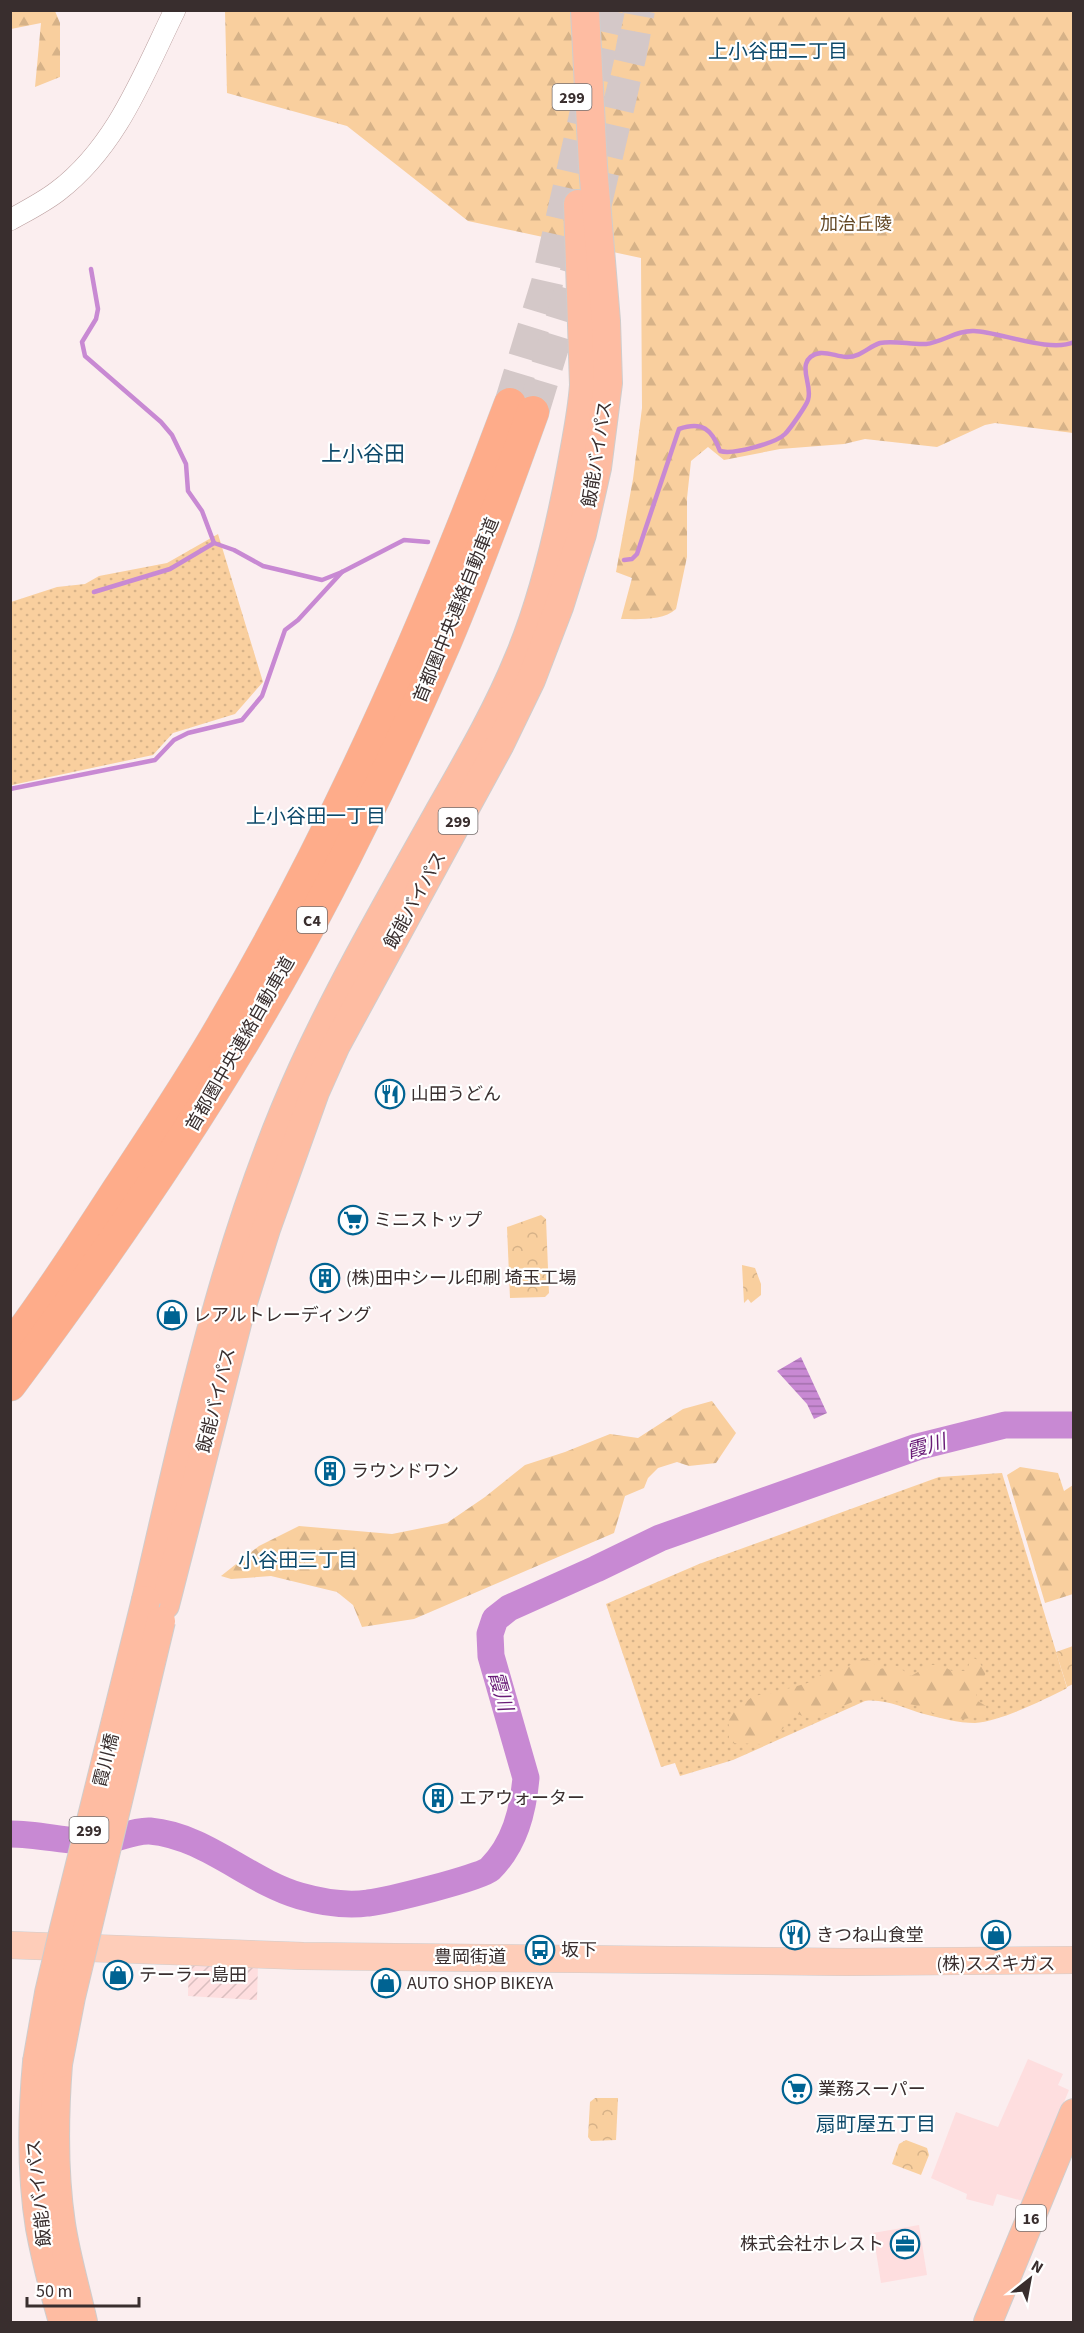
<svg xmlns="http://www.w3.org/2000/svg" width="1084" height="2333" viewBox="0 0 1084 2333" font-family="'Source Sans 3','Noto Sans JP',sans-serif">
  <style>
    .built { fill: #fededf }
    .industrial { fill: url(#industrial-furrows) }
    .grass { fill: url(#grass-dots) }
    .forest { fill: url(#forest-firs) }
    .park { fill: url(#park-crowns) }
    .water { fill: url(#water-rules) }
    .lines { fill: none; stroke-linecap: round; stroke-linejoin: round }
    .stream { stroke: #c889d3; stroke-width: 4.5 }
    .river { stroke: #c889d3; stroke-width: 27 }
    .motorway-tunnel { stroke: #d4c8c8; stroke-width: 32; stroke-dasharray: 32 16; stroke-linecap: butt }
    .tertiary-casing { stroke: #b99d9d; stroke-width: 22 }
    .primary-casing { stroke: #cfcdcd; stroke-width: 28 }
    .trunk-casing { stroke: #cfcdcd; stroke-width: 30 }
    .motorway-casing { stroke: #cfcdcd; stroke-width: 33 }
    .tertiary { stroke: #fff; stroke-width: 21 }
    .primary { stroke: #fecdb9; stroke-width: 27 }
    .trunk { stroke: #febca2; stroke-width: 28 }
    .motorway { stroke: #feac8a; stroke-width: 32 }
    .trunk-bridge-casing { stroke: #cfcdcd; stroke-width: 30; stroke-linecap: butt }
    .trunk-bridge { stroke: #febca2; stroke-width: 28 }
    .labels { text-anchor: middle; stroke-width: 4.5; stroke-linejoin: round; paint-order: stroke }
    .shield { fill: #fff; stroke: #746d6d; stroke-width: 1.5 }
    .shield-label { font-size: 16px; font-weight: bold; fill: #392e2e }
    .park-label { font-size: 18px; fill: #634825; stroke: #fff }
    .street-label { font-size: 18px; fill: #392e2e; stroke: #fff }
    .poi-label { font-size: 18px; fill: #392e2e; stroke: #fff; text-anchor: start }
    .neighbourhood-label { font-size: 20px; fill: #0d496a; stroke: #fff }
    .water-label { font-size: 20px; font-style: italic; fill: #691c77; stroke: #fff }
    .quarter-label { font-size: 21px; fill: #0d496a; stroke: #fff }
  </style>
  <defs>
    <pattern id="industrial-furrows" width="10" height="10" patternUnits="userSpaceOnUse" patternTransform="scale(1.5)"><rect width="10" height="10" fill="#fededf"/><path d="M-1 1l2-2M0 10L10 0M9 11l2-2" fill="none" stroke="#dabfc0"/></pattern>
    <pattern id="grass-dots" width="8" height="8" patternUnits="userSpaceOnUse" patternTransform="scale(1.5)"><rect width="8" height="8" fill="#f9cf9e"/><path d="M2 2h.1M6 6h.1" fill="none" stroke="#d6b288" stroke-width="1.8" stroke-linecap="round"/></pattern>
    <pattern id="forest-firs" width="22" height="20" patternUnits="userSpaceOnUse" patternTransform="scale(1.5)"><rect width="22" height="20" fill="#f9cf9e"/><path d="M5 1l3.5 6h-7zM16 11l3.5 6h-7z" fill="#d6b288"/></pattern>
    <pattern id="park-crowns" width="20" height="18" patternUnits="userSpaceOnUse" patternTransform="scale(1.5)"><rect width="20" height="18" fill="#f9cf9e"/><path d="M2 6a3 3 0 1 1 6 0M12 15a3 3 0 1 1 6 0" fill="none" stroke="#d6b288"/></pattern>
    <pattern id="water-rules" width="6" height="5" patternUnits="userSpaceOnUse" patternTransform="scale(1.5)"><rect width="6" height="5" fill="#c889d3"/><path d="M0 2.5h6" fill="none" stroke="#a370ac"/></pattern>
  </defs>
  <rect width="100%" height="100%" fill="#fbeeef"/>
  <g class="built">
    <path d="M 1028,2059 L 1063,2074 L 1058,2085 L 1069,2090 L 1023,2201 L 997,2194 L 993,2206 L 966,2199 L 967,2194 L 931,2178 L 956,2112 L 998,2127 Z"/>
    <path d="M 919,2225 L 927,2275 L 881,2283 L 873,2233 Z"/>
  </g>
  <path class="industrial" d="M 189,1961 L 258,1964 L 257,2000 L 188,1996 Z"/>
  <g class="grass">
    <path d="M 218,534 L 263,682 L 235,714 L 173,733 L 153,755 L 12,785 L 11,602 L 57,587 L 85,584 L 99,576 L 167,563 Z"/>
    <path d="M 1002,1473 L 1067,1688 C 1044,1700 1001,1721 975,1723 C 958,1723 940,1718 924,1714 C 906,1709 884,1698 865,1701 L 733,1760 L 680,1776 L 675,1763 L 661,1767 L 606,1604 L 699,1564 L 939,1477 Z"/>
  </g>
  <g class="forest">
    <path d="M 11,10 L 55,11 L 60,23 L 60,77 L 35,87 L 41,23 L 11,29 Z"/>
    <path d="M 225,11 L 1073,11 L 1073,433 L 995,423 L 985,425 L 937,447 L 865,439 L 844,444 L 780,449 L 724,460 L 708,447 L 691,461 L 687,498 L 687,557 L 676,609 C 663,621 638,619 621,619 L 632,578 L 616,572 L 633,479 L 642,408 L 641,258 L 468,221 L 347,126 L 227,93 Z"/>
    <path d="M 712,1401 L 736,1433 L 716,1463 L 689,1466 L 677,1462 L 658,1468 L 648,1478 L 644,1488 L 625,1496 L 614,1533 L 414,1619 L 362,1627 L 353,1605 L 337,1592 L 271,1576 L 231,1579 L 221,1576 L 259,1546 L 299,1526 L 392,1534 L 447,1523 L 485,1497 L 525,1465 L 565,1452 L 610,1434 L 638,1438 L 683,1409 Z"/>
    <path d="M 1020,1467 L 1058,1473 L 1064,1491 L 1073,1485 L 1073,1594 L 1045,1603 L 1007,1475 Z"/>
    <path d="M 971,1657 L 978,1660 L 986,1673 L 976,1690 L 976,1700 L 986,1706 L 987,1715 L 964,1719 L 933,1713 L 914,1705 L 884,1699 L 869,1698 L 855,1701 L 812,1719 L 797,1714 L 789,1718 L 785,1727 L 762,1744 L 728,1743 L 730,1730 L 728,1722 L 734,1712 L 753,1696 L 773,1693 L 811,1682 L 826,1671 C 843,1674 849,1664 863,1658 L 872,1661 L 879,1669 L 897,1666 L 911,1676 L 930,1665 L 941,1665 L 952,1671 L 967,1671 Z"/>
  </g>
  <g class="park">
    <path d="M 541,1215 L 546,1219 L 549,1293 L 545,1297 L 510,1298 L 507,1227 Z"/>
    <path d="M 742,1265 L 755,1268 L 761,1284 L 761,1295 L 751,1303 L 748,1299 L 744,1303 Z"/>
    <path d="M 1073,1646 L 1073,1684 L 1067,1687 L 1056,1652 Z"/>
    <path d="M 595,2098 L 618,2098 L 616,2140 L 591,2141 L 588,2137 L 590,2102 Z"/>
    <path d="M 906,2140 L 927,2148 L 929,2155 L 921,2175 L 892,2164 L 899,2144 Z"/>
  </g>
  <path class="water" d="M 801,1357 L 827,1413 L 814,1419 L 807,1404 L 777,1371 Z"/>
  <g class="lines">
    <g class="stream">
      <path d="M 91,269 L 98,309 L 96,319 L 82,342 L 85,356 L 161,422 L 172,435 L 186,464 L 188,491 L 202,511 L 214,543"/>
      <path d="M 624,560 L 632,559 L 637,554 L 679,429 C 702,421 712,429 720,451 C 733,455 776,443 785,434 C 790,429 806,406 808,400 C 812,388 803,375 806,364 C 808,357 814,354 820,353 C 829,352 838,357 847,357 C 861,357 868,347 880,343 C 894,340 912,345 926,344 C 943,342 957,330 974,331 C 1000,332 1050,353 1074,342"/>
      <path d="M 94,592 L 170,569 L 214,543 L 234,550 L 263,566 L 322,580 L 342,572 L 404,540 L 428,542"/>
      <path d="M 10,789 L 155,760 L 174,740 L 188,733 L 242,720 L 262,696 L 285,630 L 298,620 L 342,572"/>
    </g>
    <path class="river" d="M 10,1834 C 39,1834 68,1842 97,1842 C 115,1841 132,1830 150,1831 C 206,1836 248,1881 300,1896 C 321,1902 347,1906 368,1903 C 386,1901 480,1878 490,1869 C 515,1844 523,1811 526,1778 L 491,1656 L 490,1634 L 495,1619 L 509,1608 L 596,1569 L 660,1538 L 917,1447 L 1005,1425 L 1074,1425"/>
    <g class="motorway-tunnel">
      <path d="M 596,203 L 631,53 L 639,10"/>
      <path d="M 510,404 L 547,283 L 609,10"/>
      <path d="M 533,412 L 579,262"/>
    </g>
    <g class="tertiary-casing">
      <path id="tertiary" d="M 10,220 C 26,211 44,202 58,191 C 117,146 143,75 175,10"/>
    </g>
    <g class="primary-casing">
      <path id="primary" d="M 10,1945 L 303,1956 L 847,1962 L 1074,1960"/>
    </g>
    <g class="trunk-casing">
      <g id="trunk">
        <path d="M 146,1600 C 188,1420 226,1237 303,1068 C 343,981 391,898 438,814 C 467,763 497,712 519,658 C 544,598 559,533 571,469 C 576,441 582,414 584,385 L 578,204"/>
        <path d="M 165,1605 L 240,1312 L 266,1229 L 315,1092 L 336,1045 L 500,744 L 531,680 L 559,607 L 582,534 L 597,468 L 608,383 L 606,321 L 593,166 L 585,10"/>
        <path d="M 37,2062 C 32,2117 31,2173 40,2228 C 46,2260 54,2291 63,2322"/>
        <path d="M 58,2064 C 54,2117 53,2171 61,2224 C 66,2257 76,2290 83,2322"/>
        <path d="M 988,2322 L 1074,2113"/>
      </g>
    </g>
    <g class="motorway-casing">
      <g id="motorway">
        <path d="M 10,1348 C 49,1296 84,1242 119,1188 C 156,1132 193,1077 226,1019 C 340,824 431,616 510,404"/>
        <path d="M 10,1385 C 95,1271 176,1156 248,1034 C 323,909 388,775 446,641 C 478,566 505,489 533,412"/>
      </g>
    </g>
    <use href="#tertiary" class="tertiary"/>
    <use href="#primary" class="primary"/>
    <use href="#trunk" class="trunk"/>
    <use href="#motorway" class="motorway"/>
    <g class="trunk-bridge-casing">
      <g id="trunk-bridge">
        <path d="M 37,2062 L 49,1993 L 64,1929 L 146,1600"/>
        <path d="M 58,2064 L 71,1997 L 161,1621"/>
      </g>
    </g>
    <use href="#trunk-bridge" class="trunk-bridge"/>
  </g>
  <defs>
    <g id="restaurant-ring" transform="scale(1.5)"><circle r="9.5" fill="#fff" stroke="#006392" stroke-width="1.5"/><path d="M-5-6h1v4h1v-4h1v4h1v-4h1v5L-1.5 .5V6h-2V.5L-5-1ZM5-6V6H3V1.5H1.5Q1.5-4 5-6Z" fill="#006392"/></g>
    <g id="supermarket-ring" transform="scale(1.5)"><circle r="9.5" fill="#fff" stroke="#006392" stroke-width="1.5"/><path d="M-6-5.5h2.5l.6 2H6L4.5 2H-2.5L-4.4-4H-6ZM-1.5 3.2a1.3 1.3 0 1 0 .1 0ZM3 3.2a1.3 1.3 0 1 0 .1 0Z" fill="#006392"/></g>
    <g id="building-ring" transform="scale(1.5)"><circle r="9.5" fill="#fff" stroke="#006392" stroke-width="1.5"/><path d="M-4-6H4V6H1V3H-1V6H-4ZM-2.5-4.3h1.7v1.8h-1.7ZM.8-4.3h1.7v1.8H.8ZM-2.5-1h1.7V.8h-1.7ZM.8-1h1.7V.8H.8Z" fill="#006392"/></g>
    <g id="shop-ring" transform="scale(1.5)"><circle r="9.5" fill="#fff" stroke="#006392" stroke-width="1.5"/><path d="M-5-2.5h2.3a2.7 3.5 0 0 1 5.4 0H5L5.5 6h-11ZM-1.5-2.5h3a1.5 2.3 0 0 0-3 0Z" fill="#006392"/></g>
    <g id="bus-ring" transform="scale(1.5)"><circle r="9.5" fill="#fff" stroke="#006392" stroke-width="1.5"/><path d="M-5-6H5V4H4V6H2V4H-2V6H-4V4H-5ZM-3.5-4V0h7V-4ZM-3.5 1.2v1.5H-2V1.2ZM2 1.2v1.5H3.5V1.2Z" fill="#006392"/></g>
    <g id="office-ring" transform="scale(1.5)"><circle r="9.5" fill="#fff" stroke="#006392" stroke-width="1.5"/><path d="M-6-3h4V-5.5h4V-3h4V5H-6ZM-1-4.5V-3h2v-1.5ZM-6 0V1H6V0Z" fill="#006392"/></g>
  </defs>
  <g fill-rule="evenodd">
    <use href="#restaurant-ring" x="390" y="1094"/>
    <use href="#supermarket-ring" x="353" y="1220"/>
    <use href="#building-ring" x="325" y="1278"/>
    <use href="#shop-ring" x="172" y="1315"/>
    <use href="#building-ring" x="330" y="1471"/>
    <use href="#building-ring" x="438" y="1798"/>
    <use href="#restaurant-ring" x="795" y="1935"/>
    <use href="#shop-ring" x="996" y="1935"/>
    <use href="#bus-ring" x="540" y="1950"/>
    <use href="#shop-ring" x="118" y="1975"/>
    <use href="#shop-ring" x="386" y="1983"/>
    <use href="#supermarket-ring" x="797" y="2089"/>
    <use href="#office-ring" x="905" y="2244"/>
  </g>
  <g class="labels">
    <g class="shield">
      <rect x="552.5" y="84" width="39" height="26" rx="4.5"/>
      <rect x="438.5" y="808" width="39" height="26" rx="4.5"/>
      <rect x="297" y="907" width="30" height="26" rx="4.5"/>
      <rect x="69.5" y="1817" width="39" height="26" rx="4.5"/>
      <rect x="1016" y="2205" width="30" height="26" rx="4.5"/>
    </g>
    <g class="shield-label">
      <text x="572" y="103">299</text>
      <text x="458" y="827">299</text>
      <text x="312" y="926">C4</text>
      <text x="89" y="1836">299</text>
      <text x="1031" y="2224">16</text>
    </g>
    <g class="park-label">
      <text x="856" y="230">加治丘陵</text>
    </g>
    <g class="street-label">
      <text transform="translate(597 454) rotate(-81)" y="6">飯能バイパス</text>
      <text transform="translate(456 610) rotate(-68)" y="6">首都圏中央連絡自動車道</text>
      <text transform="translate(415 900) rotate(-61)" y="6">飯能バイパス</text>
      <text transform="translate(240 1044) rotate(-60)" y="6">首都圏中央連絡自動車道</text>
      <text transform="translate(216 1400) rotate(-76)" y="6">飯能バイパス</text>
      <text transform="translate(106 1760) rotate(-76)" y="6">霞川橋</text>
      <text x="470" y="1963">豊岡街道</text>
      <text transform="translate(39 2193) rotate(-96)" y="6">飯能バイパス</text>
    </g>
    <g class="poi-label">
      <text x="411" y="1100">山田うどん</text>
      <text x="374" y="1226">ミニストップ</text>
      <text x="346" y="1284">(株)田中シール印刷 埼玉工場</text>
      <text x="193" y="1321">レアルトレーディング</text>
      <text x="351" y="1477">ラウンドワン</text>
      <text x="459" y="1804">エアウォーター</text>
      <text x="816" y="1941">きつね山食堂</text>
      <text x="561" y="1956">坂下</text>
      <text x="996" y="1970" text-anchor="middle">(株)スズキガス</text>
      <text x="139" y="1981">テーラー島田</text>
      <text x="407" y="1989">AUTO SHOP BIKEYA</text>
      <text x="818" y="2095">業務スーパー</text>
      <text x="884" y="2250" text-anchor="end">株式会社ホレスト</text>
    </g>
    <g class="neighbourhood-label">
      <text x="778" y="58">上小谷田二丁目</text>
      <text x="316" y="823">上小谷田一丁目</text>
      <text x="298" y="1567">小谷田三丁目</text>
      <text x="876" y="2131">扇町屋五丁目</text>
    </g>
    <g class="water-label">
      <text transform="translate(926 1446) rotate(-16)" y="7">霞川</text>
      <text transform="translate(501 1691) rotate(74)" y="7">霞川</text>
    </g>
    <g class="quarter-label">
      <text x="363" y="461">上小谷田</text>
    </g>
  </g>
  <rect width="1084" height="2333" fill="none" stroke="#392e2e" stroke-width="24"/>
  <g transform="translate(1030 2279) rotate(31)" stroke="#ffffff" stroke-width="4.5" paint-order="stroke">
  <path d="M0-4.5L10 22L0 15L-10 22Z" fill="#392e2e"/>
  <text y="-9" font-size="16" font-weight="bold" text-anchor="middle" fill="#392e2e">N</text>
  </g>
  <path d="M27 2297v9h112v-9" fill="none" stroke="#392e2e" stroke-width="3"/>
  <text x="36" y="2297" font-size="18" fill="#392e2e" stroke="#ffffff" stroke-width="4.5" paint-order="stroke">50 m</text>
</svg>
